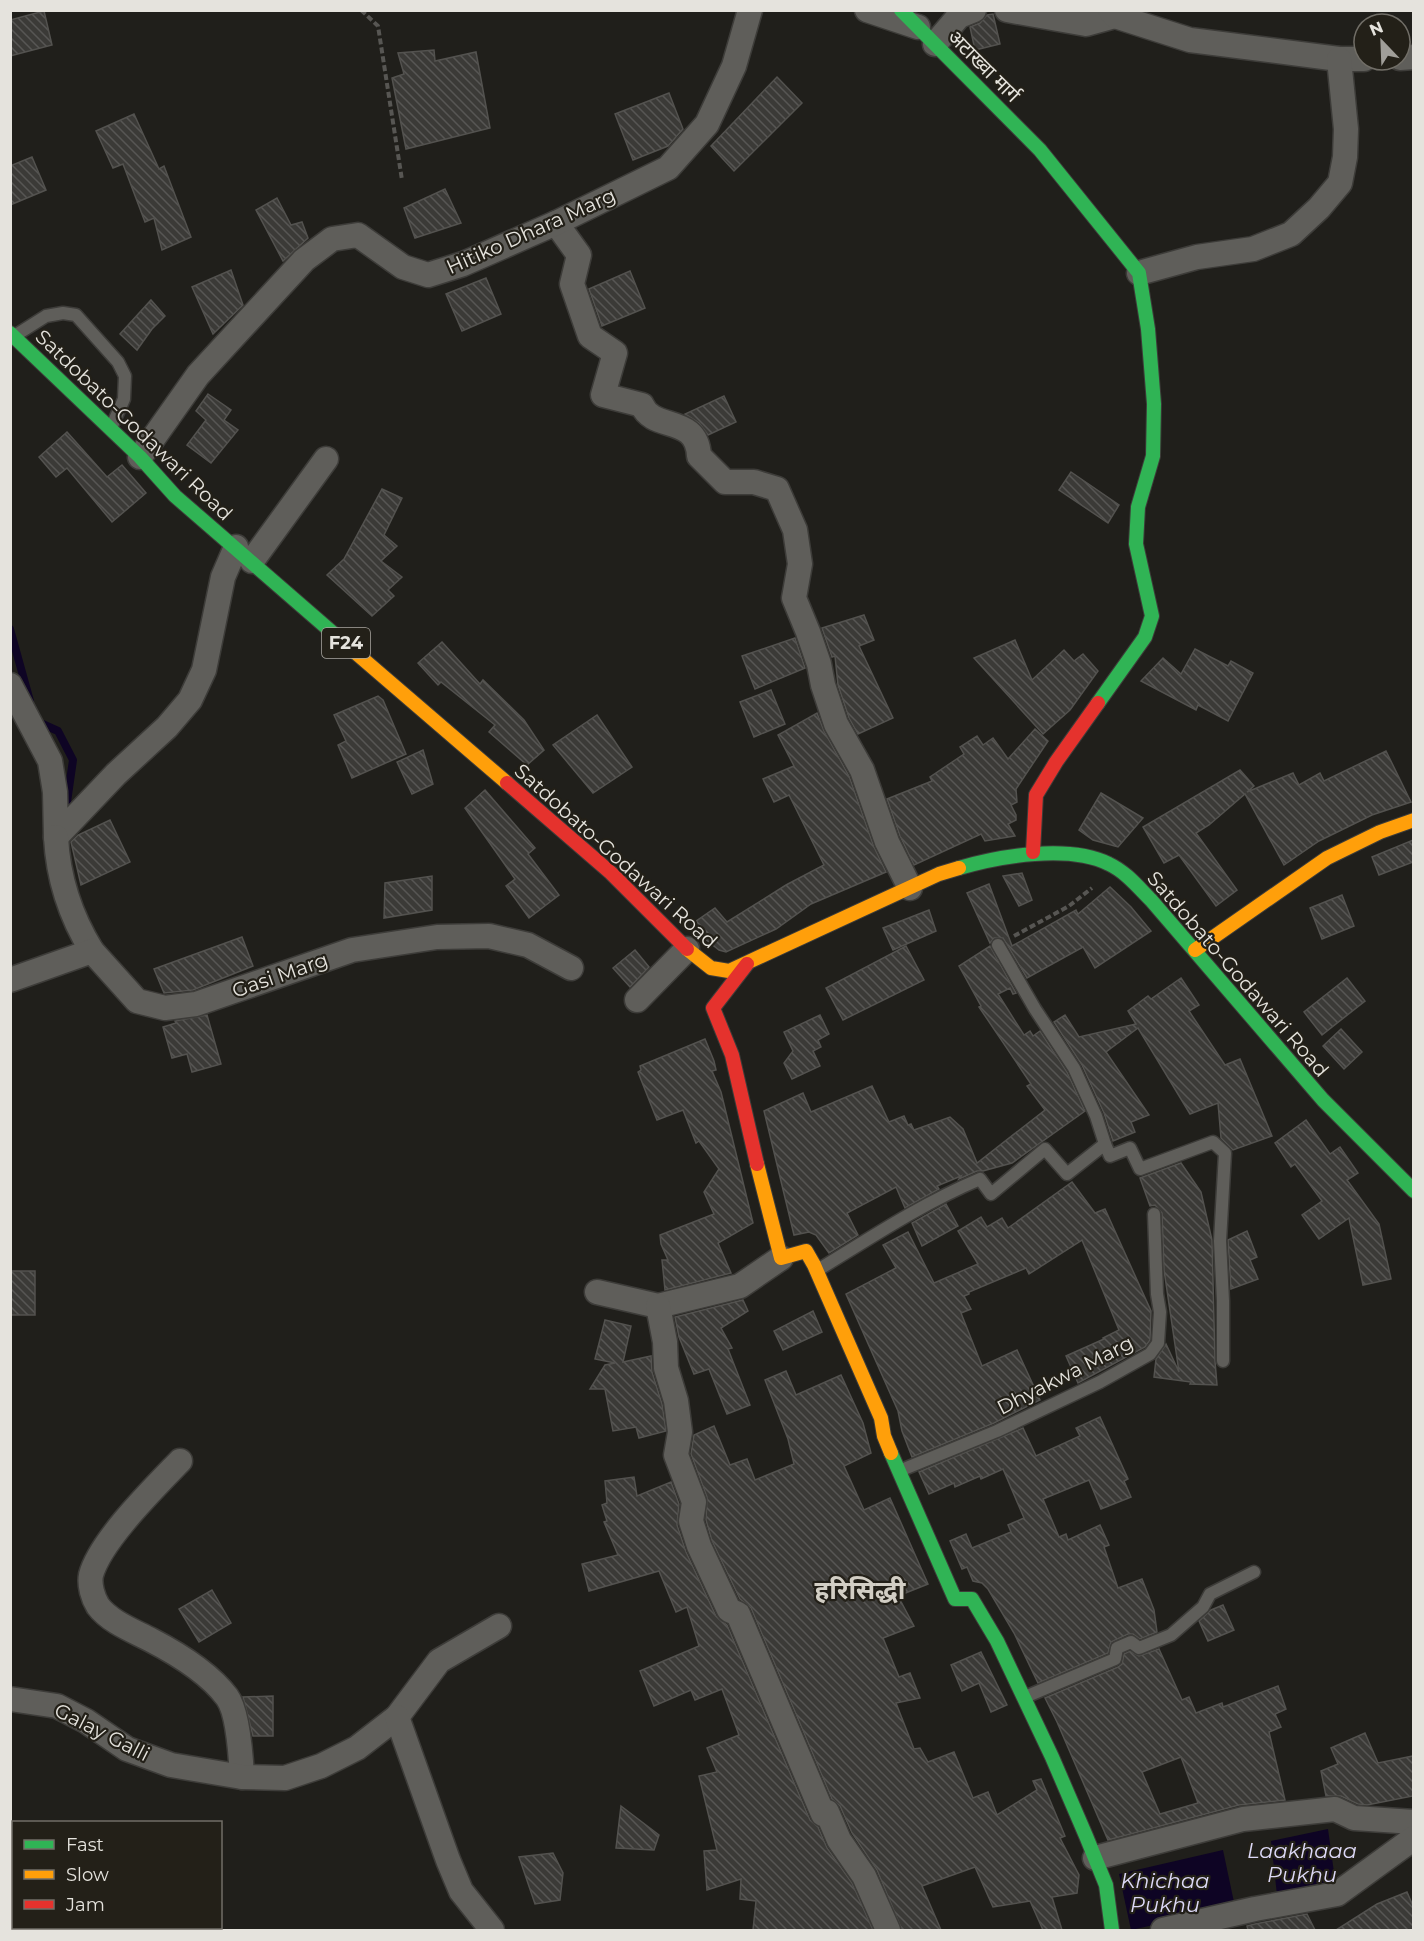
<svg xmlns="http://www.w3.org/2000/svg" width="1424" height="1941" viewBox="0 0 1424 1941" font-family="Montserrat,'Noto Sans Devanagari',sans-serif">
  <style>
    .water { fill: #0e0424 }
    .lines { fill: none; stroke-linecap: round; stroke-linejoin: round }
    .stream { stroke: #0e0424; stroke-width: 8 }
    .building { fill: url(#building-back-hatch); stroke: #53524f; stroke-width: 1.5; fill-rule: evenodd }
    .lane-casing { stroke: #3d3c39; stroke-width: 15 }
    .street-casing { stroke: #3d3c39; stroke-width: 27 }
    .fast-casing { stroke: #3d3c39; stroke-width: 16 }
    .slow-casing { stroke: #3d3c39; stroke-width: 16 }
    .jam-casing { stroke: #3d3c39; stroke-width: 16 }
    .path { stroke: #575653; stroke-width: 4; stroke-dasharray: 6 3; stroke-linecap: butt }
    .lane { stroke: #5f5e5a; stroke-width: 12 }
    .street { stroke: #5f5e5a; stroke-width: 24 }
    .fast { stroke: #30b455; stroke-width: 14 }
    .slow { stroke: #ff9f0a; stroke-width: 14 }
    .jam { stroke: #e5322d; stroke-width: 14 }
    .labels { text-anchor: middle; stroke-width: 4.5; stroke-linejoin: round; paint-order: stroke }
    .shield { fill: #232018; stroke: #aba8a2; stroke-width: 1.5 }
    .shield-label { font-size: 18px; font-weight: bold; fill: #e5e3dd }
    .street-label { font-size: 20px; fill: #e5e3dd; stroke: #232018 }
    .water-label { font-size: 21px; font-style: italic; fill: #ddd9f7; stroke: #232018 }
    .district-label { font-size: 26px; font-weight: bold; fill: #d2cec4; stroke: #232018 }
  </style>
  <defs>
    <pattern id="building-back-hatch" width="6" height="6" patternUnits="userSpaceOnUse" patternTransform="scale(1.5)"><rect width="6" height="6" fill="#3b3a37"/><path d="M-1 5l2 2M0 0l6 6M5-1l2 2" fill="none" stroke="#575654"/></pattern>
  </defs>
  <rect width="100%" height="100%" fill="#201f1b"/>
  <g class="water">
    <path d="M 1328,1829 L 1336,1887 L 1277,1895 L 1271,1841 Z"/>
    <path d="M 1223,1850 L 1235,1907 L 1131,1930 L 1119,1874 Z"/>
  </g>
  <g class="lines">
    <g class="stream">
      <path d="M 10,629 L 30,701"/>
      <path d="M 38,722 L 58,731 L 73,760 L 66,809"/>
    </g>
  </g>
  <g class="building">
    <path d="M 44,11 L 52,45 L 10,56 L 10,20 Z"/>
    <path d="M 993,14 L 1000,44 L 975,50 L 970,27 L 980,23 L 987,15 Z"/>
    <path d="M 434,50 L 435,61 L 476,52 L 490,128 L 406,149 L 392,78 L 404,74 L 398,53 Z"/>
    <path d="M 777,77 L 802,103 L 734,171 L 711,146 Z"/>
    <path d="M 669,93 L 683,129 L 668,146 L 633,160 L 615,114 Z"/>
    <path d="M 134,114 L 159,169 L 164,166 L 191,237 L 162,250 L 154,218 L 145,222 L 123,164 L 113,168 L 96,131 Z"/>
    <path d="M 32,157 L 46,190 L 10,205 L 10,166 Z"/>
    <path d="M 445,189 L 461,223 L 415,238 L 404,208 Z"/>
    <path d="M 277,198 L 291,225 L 302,222 L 308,238 L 283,261 L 256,210 Z"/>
    <path d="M 231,270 L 243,305 L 213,334 L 192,287 Z"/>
    <path d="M 630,271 L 645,308 L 602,326 L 589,289 Z"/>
    <path d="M 486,278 L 501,314 L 462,331 L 446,294 Z"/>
    <path d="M 151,300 L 165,316 L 152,329 L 137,350 L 120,334 Z"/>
    <path d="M 208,394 L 231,410 L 224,420 L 238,430 L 211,463 L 187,445 L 206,420 L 196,411 Z"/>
    <path d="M 724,396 L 736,422 L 708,435 L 699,423 L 685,414 Z"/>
    <path d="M 67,432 L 107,477 L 122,465 L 146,493 L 112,522 L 67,468 L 56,477 L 39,457 Z"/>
    <path d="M 1071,472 L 1119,505 L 1108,523 L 1059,490 Z"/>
    <path d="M 382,489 L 402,498 L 384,535 L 397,546 L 381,561 L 402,577 L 388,590 L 394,596 L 372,616 L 327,575 L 344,559 Z"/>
    <path d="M 864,615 L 874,640 L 859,646 L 893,718 L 858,734 L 849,718 L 838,685 L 835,656 L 832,657 L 822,628 Z"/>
    <path d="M 795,638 L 805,668 L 755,689 L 742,656 Z"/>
    <path d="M 1015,640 L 1032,680 L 1064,650 L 1074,661 L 1083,654 L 1098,671 L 1070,710 L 1043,734 L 974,658 Z"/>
    <path d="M 442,642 L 480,684 L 483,680 L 524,720 L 544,750 L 527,765 L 489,732 L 495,725 L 441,682 L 438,685 L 418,663 Z"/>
    <path d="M 1195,649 L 1228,666 L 1231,661 L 1253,673 L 1228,721 L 1198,705 L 1196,710 L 1141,681 L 1163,658 L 1181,674 Z"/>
    <path d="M 771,690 L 785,724 L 754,737 L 740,702 Z"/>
    <path d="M 378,696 L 383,700 L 406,754 L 352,778 L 338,745 L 346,741 L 334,715 Z"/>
    <path d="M 817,713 L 824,731 L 849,776 L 874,847 L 886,872 L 811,904 L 776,929 L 726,952 L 719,950 L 704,938 L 692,924 L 715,908 L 727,922 L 786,885 L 824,865 L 789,795 L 774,802 L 763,779 L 794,766 L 778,735 Z"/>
    <path d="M 597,715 L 632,767 L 593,793 L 553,745 Z"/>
    <path d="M 1035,729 L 1048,741 L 1016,789 L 1017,802 L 1011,805 L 1016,815 L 1016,820 L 1008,824 L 1015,836 L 985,841 L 981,834 L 914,865 L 900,836 L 887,799 L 932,781 L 930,777 L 964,754 L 960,747 L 977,736 L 983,745 L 993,738 L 1008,759 Z"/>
    <path d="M 423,750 L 433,784 L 412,794 L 397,762 Z"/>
    <path d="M 1386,751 L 1411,802 L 1372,815 L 1319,841 L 1284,865 L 1245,794 L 1209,825 L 1196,833 L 1237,890 L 1216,906 L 1179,855 L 1164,863 L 1143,827 L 1240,770 L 1254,786 L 1247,792 L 1293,773 L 1299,785 L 1320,773 L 1324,781 Z"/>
    <path d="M 485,790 L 535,848 L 528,854 L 559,895 L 529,918 L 506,886 L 515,879 L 465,808 Z"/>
    <path d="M 1101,793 L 1143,818 L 1118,847 L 1093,840 L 1079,830 Z"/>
    <path d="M 110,820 L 130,862 L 81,885 L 71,842 L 78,835 Z"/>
    <path d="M 1413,840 L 1413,862 L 1379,875 L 1372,857 Z"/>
    <path d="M 1022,873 L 1032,900 L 1019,906 L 1003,876 Z"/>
    <path d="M 432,876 L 432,910 L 384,918 L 385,883 Z"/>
    <path d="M 989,884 L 1012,946 L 1076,910 L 1078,914 L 1110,887 L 1131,907 L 1151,931 L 1095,968 L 1083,947 L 1027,978 L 1003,938 L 994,938 L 990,943 L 967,893 Z"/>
    <path d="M 1342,895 L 1354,926 L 1322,939 L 1310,908 Z"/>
    <path d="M 929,910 L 936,931 L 893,950 L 883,928 Z"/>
    <path d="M 242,937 L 253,966 L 193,990 L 164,993 L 154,969 Z"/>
    <path d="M 906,946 L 924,980 L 843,1020 L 826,988 Z"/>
    <path d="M 990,946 L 1016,993 L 1013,994 L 1010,988 L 998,994 L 1024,1035 L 1030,1031 L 1033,1036 L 1040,1031 L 1067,1072 L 1085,1111 L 1012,1163 L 983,1171 L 977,1171 L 959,1179 L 961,1176 L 937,1186 L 939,1189 L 905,1208 L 896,1187 L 847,1213 L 858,1235 L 829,1253 L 816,1235 L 809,1232 L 794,1235 L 764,1111 L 803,1093 L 811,1112 L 872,1086 L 889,1122 L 904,1116 L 908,1125 L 911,1124 L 914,1130 L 950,1117 L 963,1129 L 977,1163 L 1045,1110 L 1027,1086 L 1031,1084 L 979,1007 L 981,1006 L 959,966 Z"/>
    <path d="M 635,950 L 649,967 L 630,987 L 613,968 Z"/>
    <path d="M 1181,978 L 1199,1005 L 1189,1011 L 1225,1065 L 1240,1059 L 1272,1136 L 1233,1150 L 1221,1138 L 1218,1103 L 1190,1114 L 1138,1028 L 1106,1052 L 1149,1115 L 1131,1122 L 1135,1132 L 1113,1141 L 1104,1113 L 1082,1065 L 1054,1022 L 1065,1015 L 1079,1037 L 1136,1024 L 1128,1011 L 1148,996 L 1151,999 Z"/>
    <path d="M 1347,978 L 1365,1001 L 1322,1035 L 1304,1012 Z"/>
    <path d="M 207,1015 L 221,1064 L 192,1072 L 187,1054 L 172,1058 L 163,1027 L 176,1023 L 175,1021 Z"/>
    <path d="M 820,1015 L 829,1034 L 818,1040 L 821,1047 L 813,1051 L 820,1066 L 792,1079 L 784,1063 L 793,1051 L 784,1032 Z"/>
    <path d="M 1341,1029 L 1362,1052 L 1344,1069 L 1323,1046 Z"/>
    <path d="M 705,1039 L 714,1061 L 716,1070 L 712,1071 L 721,1092 L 753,1223 L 718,1243 L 731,1273 L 665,1290 L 662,1260 L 668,1260 L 661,1244 L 660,1235 L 714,1214 L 704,1192 L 719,1169 L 699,1141 L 696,1143 L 683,1110 L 657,1120 L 638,1072 L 641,1070 L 640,1066 Z"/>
    <path d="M 1306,1120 L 1330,1154 L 1340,1147 L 1358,1173 L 1347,1180 L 1379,1224 L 1391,1279 L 1363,1285 L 1349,1218 L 1319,1239 L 1302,1215 L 1322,1201 L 1295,1164 L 1291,1167 L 1275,1143 Z"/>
    <path d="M 1181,1163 L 1201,1192 L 1212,1240 L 1215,1361 L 1217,1385 L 1190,1384 L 1191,1382 L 1154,1377 L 1156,1359 L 1166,1344 L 1179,1372 L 1164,1270 L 1162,1213 L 1155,1205 L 1150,1206 L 1140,1178 Z"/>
    <path d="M 1072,1182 L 1095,1213 L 1105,1209 L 1151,1311 L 1150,1340 L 1145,1347 L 1078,1383 L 1066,1356 L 1104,1339 L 1103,1338 L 1119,1330 L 1082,1240 L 1029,1274 L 1026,1268 L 969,1292 L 969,1294 L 964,1296 L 971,1309 L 961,1313 L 982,1366 L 1017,1350 L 1040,1400 L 994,1423 L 912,1457 L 902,1431 L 898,1411 L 846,1294 L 896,1268 L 883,1245 L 908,1232 L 934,1283 L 978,1264 L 958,1231 L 981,1217 L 987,1227 L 1002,1218 L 1008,1228 Z"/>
    <path d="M 946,1204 L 958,1226 L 922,1246 L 912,1223 Z"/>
    <path d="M 1247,1231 L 1257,1257 L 1250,1260 L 1258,1279 L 1231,1289 L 1228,1240 Z"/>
    <rect x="10" y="1271" width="25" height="44"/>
    <path d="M 743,1300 L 748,1311 L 721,1328 L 732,1348 L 728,1349 L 750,1405 L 727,1414 L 709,1369 L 694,1374 L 679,1337 L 675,1317 Z"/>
    <path d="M 813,1311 L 822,1332 L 783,1350 L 774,1331 Z"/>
    <path d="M 605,1320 L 631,1326 L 623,1362 L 651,1356 L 652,1372 L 662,1404 L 666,1431 L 639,1438 L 636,1427 L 613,1431 L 605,1389 L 590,1389 L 605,1365 L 615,1363 L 595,1359 Z"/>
    <path d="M 786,1371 L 796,1395 L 841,1375 L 863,1423 L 871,1453 L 844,1466 L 864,1510 L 890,1498 L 928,1584 L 898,1596 L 914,1626 L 883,1638 L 899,1677 L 910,1673 L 920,1698 L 896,1703 L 914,1749 L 920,1748 L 928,1762 L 954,1752 L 973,1798 L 988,1792 L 997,1815 L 1037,1790 L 1033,1781 L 1041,1779 L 1065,1836 L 1060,1838 L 1079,1875 L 1077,1893 L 1052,1897 L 1062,1930 L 1043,1930 L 1030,1901 L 993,1907 L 975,1867 L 922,1886 L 941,1930 L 902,1930 L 877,1870 L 852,1833 L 840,1806 L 832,1799 L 751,1608 L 740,1599 L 712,1541 L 706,1520 L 707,1497 L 691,1454 L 694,1435 L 714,1426 L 730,1465 L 747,1459 L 755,1480 L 794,1464 L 788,1439 L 765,1380 Z"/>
    <path d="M 1100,1417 L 1128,1479 L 1124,1481 L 1131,1497 L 1101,1509 L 1089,1480 L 1043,1499 L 1059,1537 L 1066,1534 L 1068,1540 L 1100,1525 L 1109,1545 L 1104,1547 L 1118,1588 L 1142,1579 L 1154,1610 L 1157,1632 L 1140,1639 L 1133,1634 L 1128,1634 L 1111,1642 L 1108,1653 L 1038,1683 L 1014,1633 L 988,1589 L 982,1583 L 973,1581 L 967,1567 L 962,1569 L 950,1541 L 966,1534 L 972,1548 L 1011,1532 L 1008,1525 L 1024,1518 L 1003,1469 L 981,1479 L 980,1476 L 955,1487 L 954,1483 L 929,1494 L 919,1472 L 1023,1428 L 1036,1456 L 1080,1436 L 1076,1428 Z"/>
    <path d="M 634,1477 L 637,1496 L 671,1482 L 679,1504 L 677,1525 L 686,1552 L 716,1616 L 727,1625 L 810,1820 L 818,1827 L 827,1848 L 852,1883 L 873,1930 L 753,1930 L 756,1901 L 740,1899 L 741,1879 L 707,1890 L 704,1851 L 717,1850 L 699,1776 L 717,1772 L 707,1748 L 739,1735 L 722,1689 L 695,1700 L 691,1690 L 654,1706 L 640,1671 L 699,1646 L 687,1607 L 676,1612 L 659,1571 L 589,1591 L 582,1564 L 618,1555 L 604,1522 L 607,1521 L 602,1505 L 607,1503 L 605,1481 Z"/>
    <path d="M 212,1590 L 231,1623 L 199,1642 L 179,1609 Z"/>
    <path d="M 1223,1605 L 1234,1630 L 1208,1641 L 1199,1621 L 1211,1610 Z"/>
    <path d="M 1159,1649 L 1182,1700 L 1189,1697 L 1196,1713 L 1222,1703 L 1223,1707 L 1278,1686 L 1286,1709 L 1275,1714 L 1281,1727 L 1269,1732 L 1285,1800 L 1239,1805 L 1108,1840 L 1057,1722 L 1045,1698 L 1118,1667 L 1122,1664 L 1124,1654 L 1130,1651 L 1139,1656 ZM 1181,1757 L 1198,1803 L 1160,1814 L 1142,1772 Z"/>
    <path d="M 981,1652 L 1007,1705 L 991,1712 L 979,1683 L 962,1691 L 951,1665 Z"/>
    <path d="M 273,1696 L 273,1736 L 253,1736 L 243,1697 Z"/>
    <path d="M 1365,1733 L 1378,1763 L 1413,1756 L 1413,1796 L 1367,1805 L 1358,1804 L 1341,1796 L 1326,1796 L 1321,1771 L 1338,1764 L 1331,1748 Z"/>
    <path d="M 621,1806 L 659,1835 L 654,1850 L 616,1848 Z"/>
    <path d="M 553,1853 L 563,1873 L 560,1900 L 535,1904 L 519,1857 Z"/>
    <path d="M 1407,1892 L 1413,1906 L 1413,1930 L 1336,1930 L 1377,1904 Z"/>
    <path d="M 1307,1914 L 1315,1930 L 1248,1930 L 1247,1926 L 1255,1924 Z"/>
  </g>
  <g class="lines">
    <g class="lane-casing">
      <g id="lane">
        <path d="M 16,335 L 46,316 L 63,313 L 76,315 L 118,362 L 125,376 L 124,399 L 111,428"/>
        <path d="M 998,945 L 1035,1009 L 1074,1068 L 1096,1116 L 1105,1144"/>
        <path d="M 818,1270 C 870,1238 923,1203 980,1179 L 991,1194 L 1045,1149 L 1067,1174 L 1105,1144 L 1110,1156 L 1130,1148 L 1140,1169 L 1213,1142 L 1225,1153 L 1220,1241 L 1223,1301 L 1223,1361"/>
        <path d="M 899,1471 L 997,1431 L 1100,1382 L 1150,1354 L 1158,1343 L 1160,1312 L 1157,1294 L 1154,1214"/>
        <path d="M 1025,1697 L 1115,1659 L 1117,1648 L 1131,1642 L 1139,1648 L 1171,1635 L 1203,1607 L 1210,1594 L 1254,1572"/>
      </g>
    </g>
    <g class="street-casing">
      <g id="street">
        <path d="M 867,10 L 918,27"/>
        <path d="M 1007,10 L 1086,24 L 1115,16"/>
        <path d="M 1110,10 L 1115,16 L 1190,40 L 1339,59 L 1364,59"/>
        <path d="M 935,44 L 959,16 L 974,10"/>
        <path d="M 1400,58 L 1414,57"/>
        <path d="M 556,223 L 579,255 L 572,284 L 590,336 L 615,353 L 603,395 L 642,405 C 653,432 697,414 699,456 L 725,482 L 754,482 L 777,489 L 795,530 L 800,564 L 794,598 L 808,632 L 819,664 L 823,685 L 836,724 L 862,770 L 887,842 L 910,888"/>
        <path d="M 1139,273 L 1197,257 L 1253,249 L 1291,234 L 1319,208 L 1340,183 L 1345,157 L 1346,129 L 1339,59"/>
        <path d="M 140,457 L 198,375 L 304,260 L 332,239 L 358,235 L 403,267 L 428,275 L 463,264 L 556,223 L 668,168 L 707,124 L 734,66 L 750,10"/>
        <path d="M 252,561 L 326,459"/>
        <path d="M 10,685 L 50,761 L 55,792 L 56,837 L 116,774 L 167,727 L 190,700 L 204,670 L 223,577 L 236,547"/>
        <path d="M 56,837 C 58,877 71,917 92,951"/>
        <path d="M 10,980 L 92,951 L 137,1001 L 165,1008 L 196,1004 L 352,950 L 437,937 L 489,936 L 528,945 L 571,968"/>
        <path d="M 637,1000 L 687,949"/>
        <path d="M 597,1292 L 658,1306 L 740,1286 L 781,1258"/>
        <path d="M 658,1306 L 665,1342 L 666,1368 L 676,1401 L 680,1432 L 676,1455 L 694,1502 L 691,1521 L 699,1546 L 729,1610 L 738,1614 L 823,1814 L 827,1812 L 839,1840 L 864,1876 L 888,1930"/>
        <path d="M 180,1461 C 154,1488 100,1541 91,1575 C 89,1585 93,1598 98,1606 C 110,1622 134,1631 151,1640 C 178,1654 209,1673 227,1697 C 238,1712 241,1758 242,1777"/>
        <path d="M 10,1699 L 57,1706 L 86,1721 L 127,1749 L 171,1765 L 242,1777 L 285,1778 L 321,1766 L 357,1748 L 397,1717 L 439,1661 L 499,1626"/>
        <path d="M 397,1717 L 448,1860 L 461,1891 L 492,1930"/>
        <path d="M 1095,1858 L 1243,1819 L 1335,1809 L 1354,1818 L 1414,1822"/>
        <path d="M 1163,1930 L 1255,1909 L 1337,1894 L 1414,1838"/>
      </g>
    </g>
    <g class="fast-casing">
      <g id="fast">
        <path d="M 901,10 L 1040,150 L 1139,273 L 1148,329 L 1154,404 L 1153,456 L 1138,507 L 1136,544 L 1152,616 L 1145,637 L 1098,703"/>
        <path d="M 10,333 L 140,457 L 175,496 L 349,647"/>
        <path d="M 959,868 C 1000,856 1069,844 1109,864 C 1126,872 1138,887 1151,900 L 1323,1100 L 1414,1191"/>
        <path d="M 891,1453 L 955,1599 L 972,1599 L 997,1641 L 1052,1757 L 1086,1836 L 1106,1885 L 1112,1930"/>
      </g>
    </g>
    <g class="slow-casing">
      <g id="slow">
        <path d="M 349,647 L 507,783"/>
        <path d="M 687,949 L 711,968 L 729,971 L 939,874 L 959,868"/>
        <path d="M 1195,950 L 1327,858 L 1380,832 L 1414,820"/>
        <path d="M 757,1164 L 781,1258 L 806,1251 L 814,1265 L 881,1418 L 884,1436 L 891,1453"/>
      </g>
    </g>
    <g class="jam-casing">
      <g id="jam">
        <path d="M 507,783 L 611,873 L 687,949"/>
        <path d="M 1033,852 L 1036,795 L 1056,762 L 1098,703"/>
        <path d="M 747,964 L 713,1008 L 732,1055 L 757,1164"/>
      </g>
    </g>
    <g class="path">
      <path d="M 361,10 L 378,26 L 402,180"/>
      <path d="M 1014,936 L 1069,906 L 1092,888"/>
    </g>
    <use href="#lane" class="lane"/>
    <use href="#street" class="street"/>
    <use href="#fast" class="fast"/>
    <use href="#slow" class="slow"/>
    <use href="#jam" class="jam"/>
  </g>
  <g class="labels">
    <rect class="shield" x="322" y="628" width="48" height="30" rx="4.5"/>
    <g class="shield-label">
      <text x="346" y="649">F24</text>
    </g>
    <g class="street-label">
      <text transform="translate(984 66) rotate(45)" y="7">अटाख्वा मार्ग</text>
      <text transform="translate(531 231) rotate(-24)" y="7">Hitiko Dhara Marg</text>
      <text transform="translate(134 425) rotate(44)" y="7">Satdobato-Godawari Road</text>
      <text transform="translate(616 856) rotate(42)" y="7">Satdobato-Godawari Road</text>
      <text transform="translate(1238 974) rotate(49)" y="7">Satdobato-Godawari Road</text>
      <text transform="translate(280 975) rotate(-19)" y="7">Gasi Marg</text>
      <text transform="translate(1065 1375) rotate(-27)" y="7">Dhyakwa Marg</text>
      <text transform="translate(102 1732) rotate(27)" y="7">Galay Galli</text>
    </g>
    <g class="water-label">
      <text x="1302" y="1858">Laakhaaa<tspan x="1302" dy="24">Pukhu</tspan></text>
      <text x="1165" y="1888">Khichaa<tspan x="1165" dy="24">Pukhu</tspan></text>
    </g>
    <g class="district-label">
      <text x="860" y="1599">हरिसिद्धी</text>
    </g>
  </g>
  <rect width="1424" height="1941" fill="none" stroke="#e5e3dd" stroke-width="24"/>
  <rect x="12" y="1821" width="210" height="108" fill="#232018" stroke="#716e67" stroke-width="1.5"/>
  <rect x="24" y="1840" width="30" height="9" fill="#30b455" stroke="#716e67" stroke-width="1.5"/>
  <text x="66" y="1851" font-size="18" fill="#e5e3dd">Fast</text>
  <rect x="24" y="1870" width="30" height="9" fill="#ff9f0a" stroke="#716e67" stroke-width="1.5"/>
  <text x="66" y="1881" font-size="18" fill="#e5e3dd">Slow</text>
  <rect x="24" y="1900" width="30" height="9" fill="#e5322d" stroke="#716e67" stroke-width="1.5"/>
  <text x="66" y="1911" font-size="18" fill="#e5e3dd">Jam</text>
  <g transform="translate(1382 42) rotate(337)"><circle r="28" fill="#232018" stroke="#716e67" stroke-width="1.5"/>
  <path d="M0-4.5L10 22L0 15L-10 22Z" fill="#a09e99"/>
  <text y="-9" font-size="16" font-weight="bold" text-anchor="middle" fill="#e5e3dd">N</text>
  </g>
</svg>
